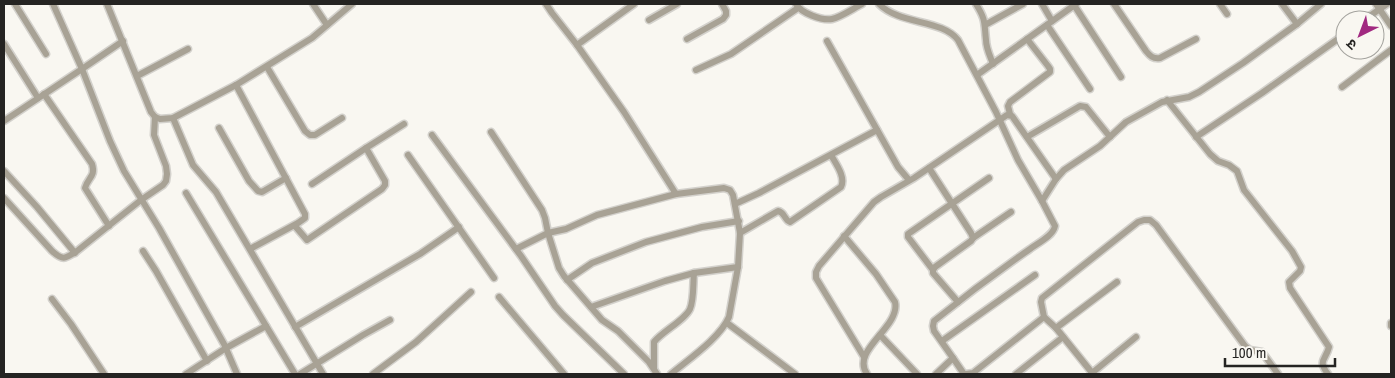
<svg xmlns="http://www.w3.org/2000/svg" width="1395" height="378" viewBox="0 0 1395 378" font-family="'Archivo Narrow','Noto Sans Devanagari',sans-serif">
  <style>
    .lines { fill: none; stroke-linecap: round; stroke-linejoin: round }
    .street-casing { stroke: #d3d1cc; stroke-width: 9 }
    .street { stroke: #a8a295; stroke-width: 6 }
  </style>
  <rect width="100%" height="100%" fill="#f9f7f1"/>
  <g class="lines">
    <g class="street-casing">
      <g id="street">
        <path d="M 15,4 L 46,54"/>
        <path d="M 53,4 L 82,69 L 110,141 L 124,171 L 159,228 L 224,344 L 237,374"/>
        <path d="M 107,4 L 151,112 L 155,117 L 160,119 L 173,118 L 236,85 L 312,38 L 352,4"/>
        <path d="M 313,4 L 327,25"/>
        <path d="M 546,4 L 552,13 L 577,45 L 624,112 L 676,194 L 724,188 L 730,190 L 733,195 L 740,233 L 738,267 L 729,317 C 720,338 689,359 671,374"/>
        <path d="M 796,4 C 801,13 822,21 832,19 C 841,17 854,8 862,4"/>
        <path d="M 879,4 C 900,25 942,19 958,40 L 996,112 L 1018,160 L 1042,201 L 1055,226 C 1053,236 1038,243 1030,249 C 997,272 965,296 934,321 L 933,326 L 934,331 L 953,358"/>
        <path d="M 976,4 C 986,20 984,22 986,40 C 986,48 990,56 993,64"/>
        <path d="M 1042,4 L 1052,21"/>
        <path d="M 1114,4 L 1146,51 C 1150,56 1153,59 1160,58 L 1196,39"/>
        <path d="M 1220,4 L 1227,14"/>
        <path d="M 1282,4 L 1297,24"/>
        <path d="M 1376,4 L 1391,26"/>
        <path d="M 1074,5 L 1121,77"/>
        <path d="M 649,20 L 677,4"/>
        <path d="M 1364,20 L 1387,4"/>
        <path d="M 985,25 L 1023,4"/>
        <path d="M 1047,25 L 1090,89"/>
        <path d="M 687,39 L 723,19 L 726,15 L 726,11 L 722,4"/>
        <path d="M 827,41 L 898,167 L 909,180"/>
        <path d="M 4,44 L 38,98"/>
        <path d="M 577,45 L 634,4"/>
        <path d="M 267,67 L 305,131 L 310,135 L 315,135 L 342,118"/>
        <path d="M 696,70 L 731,54 L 798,8"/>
        <path d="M 977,75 L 1076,4"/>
        <path d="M 137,76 L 188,49"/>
        <path d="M 236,85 L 305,214 L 305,218 L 298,223 L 250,249"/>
        <path d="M 1342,87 L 1391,50"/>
        <path d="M 44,94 L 92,164 C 96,177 88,177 85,188 L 109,226"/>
        <path d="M 1167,100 L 1210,154 L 1218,161 L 1229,165 L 1237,171 L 1244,190 L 1292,251 L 1301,267 L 1300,271 L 1289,282 L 1290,288 L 1329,347 C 1326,360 1317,360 1328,374"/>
        <path d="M 1010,114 L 1008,106 L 1010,102 L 1050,72 L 1050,69 L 1048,66 L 1027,39"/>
        <path d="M 173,118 L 193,165 L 216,192 L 323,374"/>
        <path d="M 4,121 L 82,69 L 123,41"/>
        <path d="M 219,128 L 249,181 L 258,191 L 262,192 L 286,178"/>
        <path d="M 491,132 L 542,210 L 545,218 L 548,233 L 559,268 L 564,276 L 602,320 L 618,331 L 649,362 L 657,374"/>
        <path d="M 432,135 L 521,256 L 555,306 L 563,315 L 624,374"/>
        <path d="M 1027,137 L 1080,106 L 1086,107 L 1110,137"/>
        <path d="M 1196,137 L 1262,93 L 1345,34"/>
        <path d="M 408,155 L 494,278"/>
        <path d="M 929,168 L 971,233 L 973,238 L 971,241 L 935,267 L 933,270 L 933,273 L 958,302"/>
        <path d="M 4,171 L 37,207 L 75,253"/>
        <path d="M 312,184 L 366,148 L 404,124"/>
        <path d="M 186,193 L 295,374"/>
        <path d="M 4,198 L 52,251 C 63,261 65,259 77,251 L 141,200 L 163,185 L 166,181 L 167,174 L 166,166 L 154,135 L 155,117"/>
        <path d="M 1042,201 L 1056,179 L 1064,170 L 1100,146 L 1126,122 L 1162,102 L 1189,97 L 1199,92 L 1243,63 L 1297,24 L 1321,4"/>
        <path d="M 735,204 L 759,193 L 877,130"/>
        <path d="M 295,226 L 307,240 L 382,189 L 385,185 L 385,181 L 366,148"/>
        <path d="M 740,233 L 778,211 C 785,212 784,220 790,222 L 841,187 C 846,177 836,164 831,155"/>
        <path d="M 844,236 L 876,274 L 895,302 C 901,327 850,350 867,374"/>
        <path d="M 973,238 L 1011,212"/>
        <path d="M 516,249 L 548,233 L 566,229 L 597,215 L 676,194"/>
        <path d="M 143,251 L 156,271 L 207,361"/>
        <path d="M 933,270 L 908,237 L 908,234 L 989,178"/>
        <path d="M 567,280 L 592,263 L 646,242 L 702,227 L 739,221"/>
        <path d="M 499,297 L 564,374"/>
        <path d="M 52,299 L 71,324 L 104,374"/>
        <path d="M 591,307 L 665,281 L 694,273 L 738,267"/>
        <path d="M 727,323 L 795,374"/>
        <path d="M 1391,323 L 1391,326"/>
        <path d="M 295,327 L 420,254 L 459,227"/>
        <path d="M 1056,328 L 1117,282"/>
        <path d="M 880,335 L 917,374"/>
        <path d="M 942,341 L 1035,275"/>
        <path d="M 864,357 L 816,278 L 816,272 L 819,266 L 874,202 L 881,197 L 914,178 L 1007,115 L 1012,116 L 1056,179"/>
        <path d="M 654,368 L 654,342 C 663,331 685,320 690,309 C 694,300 693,283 694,273"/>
        <path d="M 1092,373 L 1136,337"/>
        <path d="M 186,374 L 226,348 L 266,326"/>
        <path d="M 300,374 L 363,335 L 390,320"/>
        <path d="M 373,374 L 416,342 L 471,292"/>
        <path d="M 936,374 L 953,358 L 964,374"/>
        <path d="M 966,374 L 973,373 L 1044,317"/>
        <path d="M 1016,374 L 1063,337"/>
        <path d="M 1093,374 L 1056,328 L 1044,317 L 1041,302 L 1042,298 L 1138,222 L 1144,220 L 1150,220 L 1156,225 L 1245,346 L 1250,350 L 1262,352 L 1278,374"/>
      </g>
    </g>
    <use href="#street" class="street"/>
  </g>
  <rect width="1395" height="378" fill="none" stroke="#252422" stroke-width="10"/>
  <g transform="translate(1360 35) rotate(222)"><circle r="24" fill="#f9f7f1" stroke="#a4a39e"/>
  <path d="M0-4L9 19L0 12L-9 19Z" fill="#a12980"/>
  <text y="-8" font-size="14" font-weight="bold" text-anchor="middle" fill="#252422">उ</text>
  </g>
  <path d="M1225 358v8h110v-8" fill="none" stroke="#252422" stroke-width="2.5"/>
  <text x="1232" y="358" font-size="15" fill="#252422" stroke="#f9f7f1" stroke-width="4" paint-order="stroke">100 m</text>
</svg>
